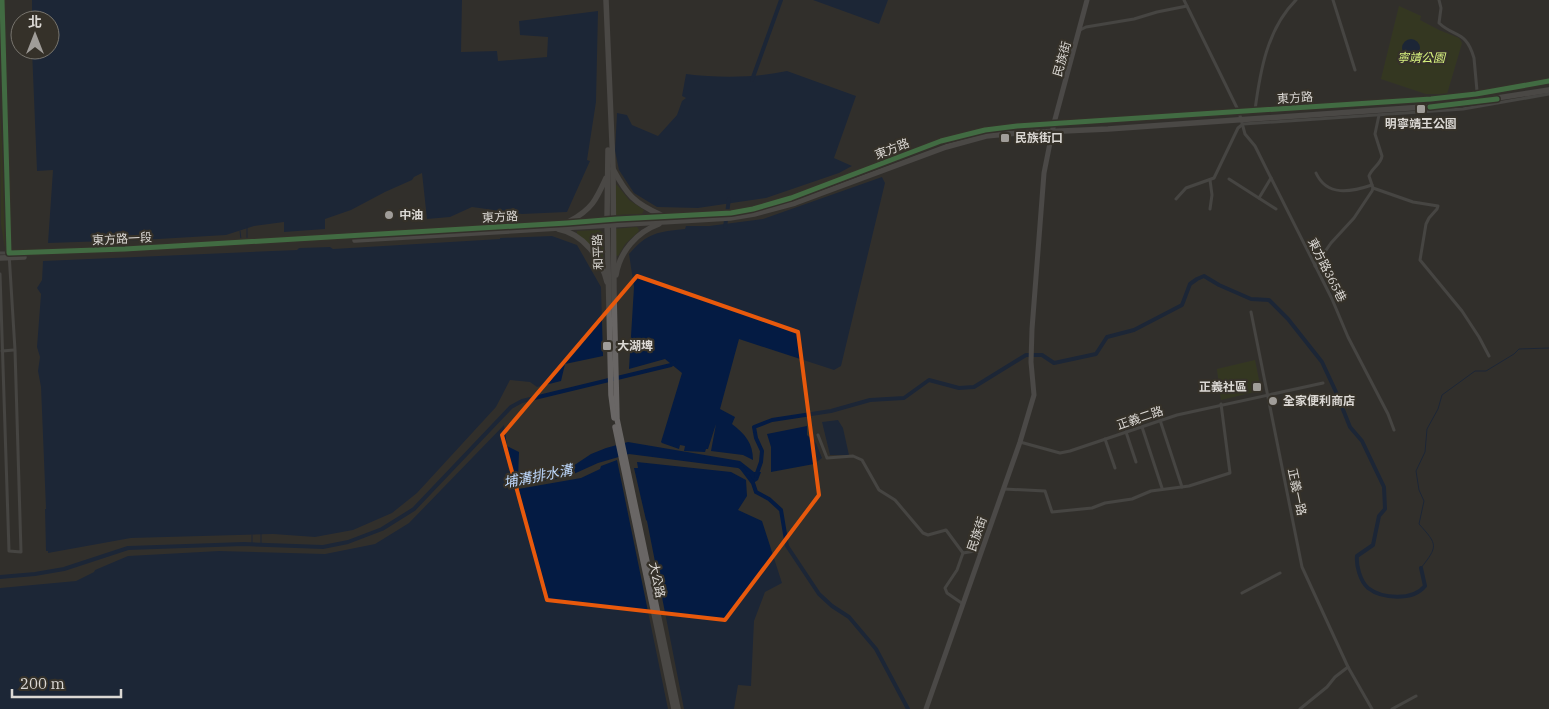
<svg xmlns="http://www.w3.org/2000/svg" width="1549" height="709" viewBox="0 0 1549 709" font-family="'IBM Plex Serif','Noto Sans TC',serif">
  <style>
    .green { fill: #394214 }
    .water { fill: #041b43 }
    .lines { fill: none; stroke-linecap: round; stroke-linejoin: round }
    .stream { stroke: #041b43; stroke-width: 1 }
    .canal { stroke: #041b43; stroke-width: 4 }
    .street { stroke: #605f5e; stroke-width: 3 }
    .secondary { stroke: #6a6868; stroke-width: 5 }
    .primary { stroke: #696665; stroke-width: 5.5 }
    .cycleway-casing { stroke: #353129; stroke-width: 8 }
    .cycleway { stroke: #56b35d; stroke-width: 5 }
    .marked { fill: none; stroke: #e8590c; stroke-width: 4; stroke-linejoin: round }
    .poi-dot { fill: #a09d99; stroke: #353129; stroke-width: 2 }
    .labels { text-anchor: middle; stroke-width: 4.5; stroke-linejoin: round; paint-order: stroke }
    .park-label { font-size: 12px; font-style: italic; fill: #d8f27f; stroke: #353129 }
    .street-label { font-size: 12px; fill: #dbd8d4; stroke: #353129 }
    .poi-label { font-size: 12px; font-weight: bold; fill: #dbd8d4; stroke: #353129; text-anchor: start }
    .water-label { font-size: 14px; font-style: italic; fill: #bdd7fb; stroke: #353129 }
  </style>
  <rect width="100%" height="100%" fill="#32302c"/>
  <g class="green">
    <path d="M 1399,6 L 1421,16 L 1420,20 L 1439,30 L 1459,38 L 1462,43 L 1447,94 L 1426,94 L 1381,79 Z"/>
    <path d="M 0,109 L 7,227 L 5,248 L 1,224 Z"/>
    <path d="M 614,184 L 617,185 L 629,200 L 644,210 L 642,214 L 614,215 Z"/>
    <path d="M 637,227 L 639,230 L 638,232 L 625,244 L 618,256 L 615,255 L 614,229 Z"/>
    <path d="M 599,230 L 604,234 L 603,259 L 601,260 L 577,234 L 577,231 Z"/>
    <path d="M 1255,360 L 1260,385 L 1254,392 L 1221,400 L 1217,369 Z"/>
  </g>
  <g class="water">
    <path d="M 32,0 L 462,0 L 461,52 L 497,51 L 498,61 L 547,57 L 548,37 L 520,35 L 519,21 L 598,11 L 596,102 L 587,160 L 590,161 L 567,212 L 522,214 L 472,207 L 450,217 L 427,219 L 422,173 L 414,177 L 412,180 L 385,192 L 351,210 L 325,219 L 325,229 L 284,232 L 284,222 L 254,226 L 226,235 L 108,242 L 108,241 L 48,243 L 53,170 L 37,171 L 32,50 L 50,50 L 50,20 L 32,20 Z"/>
    <path d="M 813,0 L 888,0 L 879,24 Z"/>
    <circle cx="1411" cy="48" r="9"/>
    <path d="M 787,71 L 856,96 L 834,158 L 852,166 L 839,173 L 766,198 L 698,208 L 657,207 L 634,193 L 619,170 L 615,151 L 617,113 L 627,115 L 632,125 L 658,136 L 677,115 L 682,101 L 686,98 L 682,96 L 686,74 C 720,78 753,78 787,71 Z"/>
    <path d="M 882,177 L 885,183 L 841,366 L 834,370 L 739,339 L 720,409 L 735,417 L 732,424 C 745,434 753,443 753,460 L 743,455 L 711,451 L 716,424 L 708,449 L 706,449 L 705,452 L 684,451 L 685,446 L 680,445 L 679,449 L 662,443 L 661,442 L 682,373 L 665,359 L 629,369 L 634,287 L 629,254 C 648,232 658,232 685,229 L 686,226 L 709,226 L 763,219 Z"/>
    <path d="M 552,236 L 577,245 L 601,287 L 603,356 L 565,364 L 561,381 L 537,387 L 530,382 L 510,380 L 496,407 L 417,493 L 392,513 L 353,530 L 315,537 L 273,534 L 131,538 L 48,553 L 48,551 L 46,551 L 45,509 L 46,509 L 41,387 L 38,371 L 40,357 L 37,347 L 41,294 L 37,288 L 42,280 L 43,261 L 297,250 L 299,248 L 330,247 L 333,249 L 500,239 L 500,238 Z"/>
    <path d="M 838,420 L 843,428 L 849,455 L 830,455 L 822,422 Z"/>
    <path d="M 504,425 L 507,446 L 519,452 L 518,479 L 570,468 L 591,454 L 606,448 L 628,442 L 740,461 L 754,472 L 761,472 L 758,480 L 752,484 L 748,473 L 738,468 L 629,454 L 598,463 L 567,477 L 517,486 L 518,489 L 581,478 L 600,469 L 601,466 L 617,460 L 668,709 L 0,709 L 0,588 L 76,581 L 94,572 L 95,570 L 128,556 L 219,551 L 325,554 L 375,544 L 409,523 Z"/>
    <path d="M 807,426 L 807,435 L 816,443 L 822,458 L 814,464 L 771,472 L 771,447 L 767,434 Z"/>
    <path d="M 637,462 L 731,472 L 746,480 L 747,496 L 738,510 L 762,521 L 782,583 L 765,592 L 754,621 L 751,686 L 738,685 L 734,709 L 684,709 L 647,521 L 646,520 L 634,468 L 638,468 Z"/>
  </g>
  <g class="lines">
    <g class="stream">
      <path d="M 247,227 L 247,238"/>
      <path d="M 240,231 L 241,239"/>
      <path d="M 261,534 L 261,544"/>
      <path d="M 252,544 L 252,535"/>
      <path d="M 1421,568 C 1438,546 1438,545 1419,524 L 1424,501 L 1419,490 L 1416,471 L 1425,452 L 1427,429 L 1438,409 L 1442,395 L 1475,371 L 1486,371 L 1514,354 L 1519,349 L 1549,348"/>
    </g>
    <g class="canal">
      <path d="M 752,80 L 781,0"/>
      <path d="M 725,227 L 729,199"/>
      <path d="M 741,467 L 753,483 L 756,492 L 769,499 L 781,510 L 787,546 L 819,594 L 832,606 L 849,617 L 876,649 L 908,709"/>
      <path d="M 756,476 L 761,462 L 762,451 L 756,438 L 754,427 L 772,420 L 831,411 L 870,400 L 904,398 L 929,380 L 959,388 L 974,387 L 1026,355 L 1042,355 L 1054,363 L 1096,354 L 1107,337 L 1134,330 L 1182,305 L 1190,284 L 1197,279 L 1204,276 L 1219,285 L 1251,299 L 1269,300 L 1288,319 L 1322,362 L 1336,392 L 1350,427 L 1362,441 L 1384,487 L 1385,509 L 1379,516 L 1373,545 L 1357,556 C 1356,565 1360,581 1368,588 C 1382,599 1413,601 1425,586 L 1421,568"/>
      <path d="M 0,577 L 35,574 L 64,569 L 128,548 L 244,544 L 323,547 L 348,542 L 382,529 L 414,509 L 511,407 L 522,401 L 671,365 L 674,362"/>
    </g>
    <g class="street">
      <path d="M 1184,0 L 1239,112 L 1245,134 L 1255,146 L 1271,178 L 1332,299 L 1348,337 L 1388,414 L 1394,430"/>
      <path d="M 1333,0 L 1355,70"/>
      <path d="M 1439,0 L 1441,8 L 1439,23 C 1455,38 1466,30 1474,58 L 1478,102"/>
      <path d="M 1080,30 L 1086,27 L 1134,19 L 1157,12 L 1187,6"/>
      <path d="M 1255,110 C 1260,72 1267,29 1296,0"/>
      <path d="M 1316,173 C 1327,197 1351,192 1372,185"/>
      <path d="M 1229,179 L 1276,209"/>
      <path d="M 1373,188 L 1413,202 L 1438,206 L 1437,209 L 1429,218 L 1426,224 L 1420,260 L 1462,311 L 1479,337 L 1489,356"/>
      <path d="M 1259,198 L 1271,178"/>
      <path d="M 1176,199 L 1186,188 L 1214,178 L 1238,128 L 1243,124 L 1463,109 L 1549,94"/>
      <path d="M 1210,209 L 1212,195 L 1210,180"/>
      <path d="M 0,253 L 9,253 L 15,350 L 21,552 L 9,551 L 0,274"/>
      <path d="M 1315,266 L 1331,243 L 1354,218 L 1372,191 L 1373,188 L 1369,176 C 1372,168 1381,164 1382,156 L 1375,134 L 1379,115"/>
      <path d="M 1251,312 L 1302,567 L 1348,667 L 1372,709"/>
      <path d="M 2,351 L 14,350"/>
      <path d="M 1160,420 L 1182,487"/>
      <path d="M 1142,427 L 1162,488"/>
      <path d="M 1126,432 L 1136,462"/>
      <path d="M 818,435 L 827,458 L 853,456 L 862,460 L 879,490 L 895,500 L 923,533 L 928,535 L 946,530 L 963,553 L 975,551 L 981,553"/>
      <path d="M 1105,439 L 1115,468"/>
      <path d="M 1020,442 L 1060,453 L 1070,451 L 1177,415 L 1323,383"/>
      <path d="M 1004,489 L 1045,491 L 1052,512 L 1092,508 L 1105,503 L 1132,499 L 1151,491 L 1189,486 L 1230,473 L 1221,404"/>
      <path d="M 1242,593 L 1280,573"/>
      <path d="M 963,604 L 947,593 L 945,588 L 957,570 L 963,553"/>
      <path d="M 1300,709 L 1327,687 L 1335,677 L 1348,667"/>
      <path d="M 1392,709 L 1416,696"/>
    </g>
    <path class="secondary" d="M 926,709 L 1020,442 L 1034,395 L 1031,362 L 1032,329 L 1044,173 L 1054,123 L 1087,0"/>
    <g class="primary">
      <path d="M 2,0 L 9,253 L 125,249 L 567,223 L 617,219 L 731,213 L 753,209 L 791,198 L 941,141 L 985,130 L 1017,126 L 1431,99 L 1476,94 L 1549,81"/>
      <path d="M 606,0 L 613,167 L 614,294 L 617,419 L 678,709"/>
      <path d="M 608,150 L 607,220 L 611,395 L 614,418"/>
      <path d="M 613,169 C 627,195 634,203 661,215"/>
      <path d="M 570,221 C 592,209 596,200 606,178"/>
      <path d="M 558,229 C 584,234 601,258 607,282"/>
      <path d="M 355,240 L 730,218 L 754,214 L 795,203 L 946,147 L 986,136 L 1017,133 L 1108,129 L 1452,105 L 1549,90"/>
      <path d="M 0,258 L 24,257"/>
      <path d="M 616,275 C 620,251 637,232 659,224"/>
      <path d="M 615,427 L 674,709"/>
    </g>
    <g class="cycleway-casing">
      <g id="cycleway">
        <path d="M 2,0 L 9,253 L 125,249 L 567,223 L 617,219 L 731,213 L 753,209 L 791,198 L 941,141 L 985,130 L 1017,126 L 1431,99 L 1476,94 L 1549,81"/>
        <path d="M 1430,107 L 1497,99"/>
      </g>
    </g>
    <use href="#cycleway" class="cycleway"/>
  </g>
  <path d="M0 0H1549V709H0ZM 637,276 L 798,332 L 819,495 L 725,620 L 547,600 L 502,435 Z" fill="#32302c" fill-opacity=".55" fill-rule="evenodd"/>
  <path class="marked" d="M 637,276 L 798,332 L 819,495 L 725,620 L 547,600 L 502,435 Z"/>
  <g class="poi-dot">
    <rect x="1416" y="104" width="10" height="10" rx="2.5"/>
    <rect x="1000" y="133" width="10" height="10" rx="2.5"/>
    <circle cx="389" cy="215" r="5"/>
    <rect x="602" y="341" width="10" height="10" rx="2.5"/>
    <rect x="1252" y="382" width="10" height="10" rx="2.5"/>
    <circle cx="1273" cy="401" r="5"/>
  </g>
  <g class="labels">
    <g class="park-label">
      <text x="1421" y="62">寧靖公園</text>
    </g>
    <g class="street-label">
      <text transform="translate(1062 59) rotate(-74)" y="4">民族街</text>
      <text transform="translate(1295 98) rotate(-4)" y="4">東方路</text>
      <text transform="translate(892 149) rotate(-21)" y="4">東方路</text>
      <text transform="translate(500 217) rotate(-3)" y="4">東方路</text>
      <text transform="translate(122 239) rotate(-3)" y="4">東方路一段</text>
      <text transform="translate(598 252) rotate(-92)" y="4">和平路</text>
      <text transform="translate(1327 270) rotate(63)" y="4">東方路365巷</text>
      <text transform="translate(1140 418) rotate(-19)" y="4">正義二路</text>
      <text transform="translate(1297 492) rotate(78)" y="4">正義一路</text>
      <text transform="translate(977 534) rotate(-71)" y="4">民族街</text>
      <text transform="translate(657 580) rotate(78)" y="4">大公路</text>
    </g>
    <g class="poi-label">
      <text x="1421" y="128" text-anchor="middle">明寧靖王公園</text>
      <text x="1015" y="142">民族街口</text>
      <text x="399" y="219">中油</text>
      <text x="617" y="350">大湖埤</text>
      <text x="1247" y="391" text-anchor="end">正義社區</text>
      <text x="1283" y="405">全家便利商店</text>
    </g>
    <g class="water-label">
      <text transform="translate(538 476) rotate(-11)" y="5">埔溝排水溝</text>
    </g>
  </g>
  <g transform="translate(35 35)"><circle r="24" fill="#353129" stroke="#77746d"/>
  <path d="M0-4L9 19L0 12L-9 19Z" fill="#a09d99"/>
  <text y="-8" font-size="14" font-weight="bold" text-anchor="middle" fill="#dbd8d4">北</text>
  </g>
  <path d="M12 689v8h109v-8" fill="none" stroke="#dbd8d4" stroke-width="2.5"/>
  <text x="20" y="689" font-size="15" fill="#dbd8d4" stroke="#353129" stroke-width="4" paint-order="stroke">200 m</text>
</svg>
